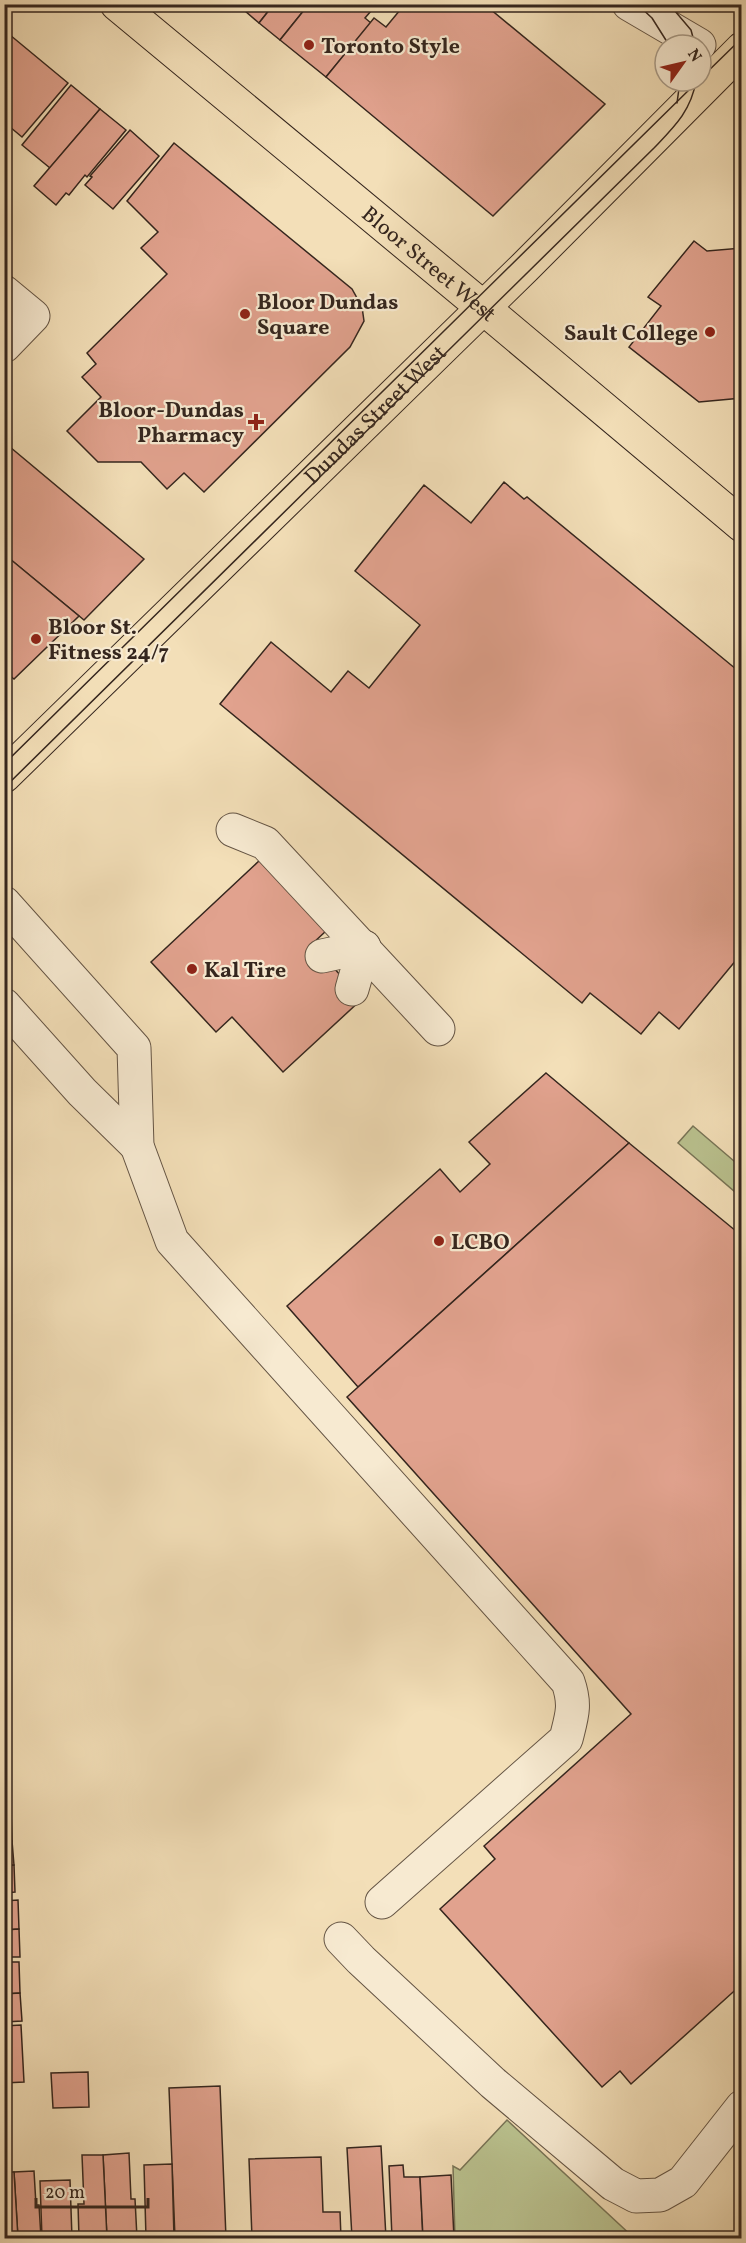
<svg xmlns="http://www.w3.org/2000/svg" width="746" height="2243" viewBox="0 0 746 2243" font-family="Vollkorn,serif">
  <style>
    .green { fill: #bac28f; stroke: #787456; stroke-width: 1.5 }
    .building { fill: #e1a28e; stroke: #35261e; stroke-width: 1.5 }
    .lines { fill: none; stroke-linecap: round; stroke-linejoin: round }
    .minor-casing { stroke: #645444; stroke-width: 35 }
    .major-casing { stroke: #35261e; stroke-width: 35 }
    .minor { stroke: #f7ead1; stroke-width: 33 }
    .major { stroke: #f3dfb8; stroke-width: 33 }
    .tram { stroke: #35261e; stroke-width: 1.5 }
    .poi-dot { fill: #8f2418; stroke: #f7ead1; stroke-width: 2 }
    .labels { text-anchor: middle; stroke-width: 4.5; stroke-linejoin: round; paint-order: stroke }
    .poi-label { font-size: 22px; font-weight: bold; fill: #35261e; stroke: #f7ead1; text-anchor: start }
    .street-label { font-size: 22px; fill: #35261e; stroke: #f7ead1 }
  </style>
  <rect width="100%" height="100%" fill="#f3dfb8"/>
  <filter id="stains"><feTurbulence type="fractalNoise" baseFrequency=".00333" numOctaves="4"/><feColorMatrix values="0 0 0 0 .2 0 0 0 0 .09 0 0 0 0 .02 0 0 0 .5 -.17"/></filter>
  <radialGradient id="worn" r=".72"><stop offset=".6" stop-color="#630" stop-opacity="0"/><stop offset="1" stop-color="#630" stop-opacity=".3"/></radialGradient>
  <g class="green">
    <path d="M 693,1126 L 741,1167 L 741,1197 L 678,1143 Z"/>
    <path d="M 507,2120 L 634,2238 L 455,2238 L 453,2166 L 460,2170 Z"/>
  </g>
  <g class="building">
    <path d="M 237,4 L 274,4 L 259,23 Z"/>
    <path d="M 274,4 L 309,4 L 280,40 L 259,23 Z"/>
    <path d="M 309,4 L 377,4 L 365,18 L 371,23 L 326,77 L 280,40 Z"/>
    <path d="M 405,4 L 484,4 L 605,104 L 493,216 L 326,77 L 374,18 L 386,27 Z"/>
    <path d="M 4,30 L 68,83 L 22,137 L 4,122 Z"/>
    <path d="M 71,85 L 100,109 L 50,168 L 22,145 Z"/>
    <path d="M 100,109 L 126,130 L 87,177 L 85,175 L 69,195 L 66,193 L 56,205 L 34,186 Z"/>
    <path d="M 130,130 L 159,156 L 113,209 L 85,185 L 92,177 L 90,176 Z"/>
    <path d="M 174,143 L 352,289 L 362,307 L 364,321 L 350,347 L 204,492 L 184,473 L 167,489 L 141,462 L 98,462 L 67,431 L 101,397 L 82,377 L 96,364 L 87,353 L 167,274 L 141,248 L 158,232 L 127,201 Z"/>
    <path d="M 694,241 L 707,251 L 742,248 L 742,398 L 699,402 L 629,347 L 661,306 L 648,297 Z"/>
    <path d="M 4,442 L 144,559 L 84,620 L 4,554 Z"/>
    <path d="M 504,482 L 524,499 L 527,497 L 742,674 L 742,953 L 679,1029 L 659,1012 L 641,1034 L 590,993 L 582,1003 L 220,704 L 271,642 L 331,692 L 348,671 L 369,688 L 420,625 L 355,571 L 424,485 L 471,523 Z"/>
    <path d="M 4,554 L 79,616 L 14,679 L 4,671 Z"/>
    <path d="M 260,860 L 326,931 L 312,944 L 362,999 L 283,1072 L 232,1017 L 216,1032 L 151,962 Z"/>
    <path d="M 546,1073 L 629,1143 L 358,1387 L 287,1306 L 440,1169 L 460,1192 L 490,1164 L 469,1142 Z"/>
    <path d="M 629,1143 L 742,1236 L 742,1984 L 631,2084 L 620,2071 L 602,2087 L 440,1909 L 495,1859 L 484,1846 L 631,1714 L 347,1397 Z"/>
    <path d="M 4,1811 L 11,1811 L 12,1841 L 4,1841 Z"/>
    <path d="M 4,1841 L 12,1841 L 14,1865 L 4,1866 Z"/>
    <path d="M 14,1865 L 15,1892 L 4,1893 L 4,1866 Z"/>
    <path d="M 18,1900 L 19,1929 L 4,1930 L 4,1901 Z"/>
    <path d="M 19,1929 L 20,1957 L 4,1957 L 4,1930 Z"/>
    <path d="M 4,1962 L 19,1962 L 20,1993 L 4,1994 Z"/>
    <path d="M 20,1993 L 22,2021 L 4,2022 L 4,1994 Z"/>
    <path d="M 21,2025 L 24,2082 L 4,2083 L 4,2026 Z"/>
    <path d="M 88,2072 L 89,2107 L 53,2108 L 51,2073 Z"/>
    <path d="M 220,2086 L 226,2238 L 175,2238 L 169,2088 Z"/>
    <path d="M 381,2146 L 386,2238 L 352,2238 L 347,2148 Z"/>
    <path d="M 129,2153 L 131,2199 L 135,2199 L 137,2238 L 107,2238 L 103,2155 Z"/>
    <path d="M 82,2155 L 103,2155 L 107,2238 L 79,2238 L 78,2204 L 84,2204 Z"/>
    <path d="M 321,2157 L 323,2212 L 340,2212 L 341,2238 L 252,2238 L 249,2159 Z"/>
    <path d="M 172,2164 L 174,2238 L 146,2238 L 144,2165 Z"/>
    <path d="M 403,2165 L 404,2177 L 420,2177 L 423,2238 L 392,2238 L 389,2166 Z"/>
    <path d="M 34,2171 L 36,2205 L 39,2205 L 41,2238 L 18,2238 L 14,2172 Z"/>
    <path d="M 4,2172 L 14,2172 L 18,2238 L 4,2238 Z"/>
    <path d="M 451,2175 L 454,2238 L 423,2238 L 420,2177 Z"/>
    <path d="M 70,2180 L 72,2238 L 42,2238 L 40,2181 Z"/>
  </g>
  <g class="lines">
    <g class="minor-casing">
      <g id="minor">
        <path d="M 629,4 L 699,45"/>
        <path d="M 4,292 L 33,316 L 4,346"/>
        <path d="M 233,830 L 265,843 L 438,1029"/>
        <path d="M 4,903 L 134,1048 L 137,1146 L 172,1241 L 568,1682 C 576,1705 572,1715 566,1739 L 382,1902"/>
        <path d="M 322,956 L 364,947"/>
        <path d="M 352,989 L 364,947"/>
        <path d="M 4,1005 L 82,1092 L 137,1146"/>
        <path d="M 341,1939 L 361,1960 L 493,2083 L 613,2184 L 636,2196 L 660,2195 L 683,2182 L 742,2107"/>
      </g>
    </g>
    <g class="major-casing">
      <g id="major">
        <path id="s1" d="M 117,4 L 474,300 L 742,525"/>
        <path id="s2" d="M 4,776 L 525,267 L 742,49"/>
      </g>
    </g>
    <use href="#minor" class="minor"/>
    <use href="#major" class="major"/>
    <g class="tram">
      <path d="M 637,4 L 652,18 L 669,45"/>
      <path d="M 669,4 L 691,30 L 695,45"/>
      <path d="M 701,78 L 742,38"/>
      <path d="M 677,103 L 680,81"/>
      <path d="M 4,764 L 696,83"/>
      <path d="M 4,788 L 654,148 C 674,127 691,111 696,81"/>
    </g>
  </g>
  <g class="poi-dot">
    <circle cx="309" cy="45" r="6"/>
    <circle cx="245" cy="314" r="6"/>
    <circle cx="710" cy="332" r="6"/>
    <path d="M253 413h6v6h6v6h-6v6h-6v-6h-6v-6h6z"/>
    <circle cx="36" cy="639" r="6"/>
    <circle cx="192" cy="969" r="6"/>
    <circle cx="439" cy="1241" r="6"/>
  </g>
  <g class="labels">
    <g class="poi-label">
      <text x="321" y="53">Toronto Style</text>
      <text x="257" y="309">Bloor Dundas<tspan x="257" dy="25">Square</tspan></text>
      <text x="698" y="340" text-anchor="end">Sault College</text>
      <text x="244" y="417" text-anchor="end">Bloor-Dundas<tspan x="244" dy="25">Pharmacy</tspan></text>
      <text x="48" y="634">Bloor St.<tspan x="48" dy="25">Fitness 24/7</tspan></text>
      <text x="204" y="977">Kal Tire</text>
      <text x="451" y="1249">LCBO</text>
    </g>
    <g class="street-label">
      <text dy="8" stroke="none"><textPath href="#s1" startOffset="406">Bloor Street West</textPath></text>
      <text dy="8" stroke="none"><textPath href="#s2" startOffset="518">Dundas Street West</textPath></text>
    </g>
  </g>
  <rect width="746" height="2243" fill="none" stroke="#f3dfb8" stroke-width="24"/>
  <rect x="6" y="6" width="734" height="2231" fill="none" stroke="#35261e" stroke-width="3"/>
  <rect x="12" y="12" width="722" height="2219" fill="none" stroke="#35261e" stroke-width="1.5"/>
  <g transform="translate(683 63) rotate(56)"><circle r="28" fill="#f7ead1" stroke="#a99c89" stroke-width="1.5"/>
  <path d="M0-4.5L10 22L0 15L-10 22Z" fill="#8f2418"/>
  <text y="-9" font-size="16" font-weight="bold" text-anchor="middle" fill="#35261e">N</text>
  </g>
  <path d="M36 2198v9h112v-9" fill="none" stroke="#35261e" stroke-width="3"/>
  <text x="45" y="2198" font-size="18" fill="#35261e" stroke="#f7ead1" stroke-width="4.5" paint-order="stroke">20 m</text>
  <rect width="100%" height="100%" filter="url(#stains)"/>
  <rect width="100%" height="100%" fill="url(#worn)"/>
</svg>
